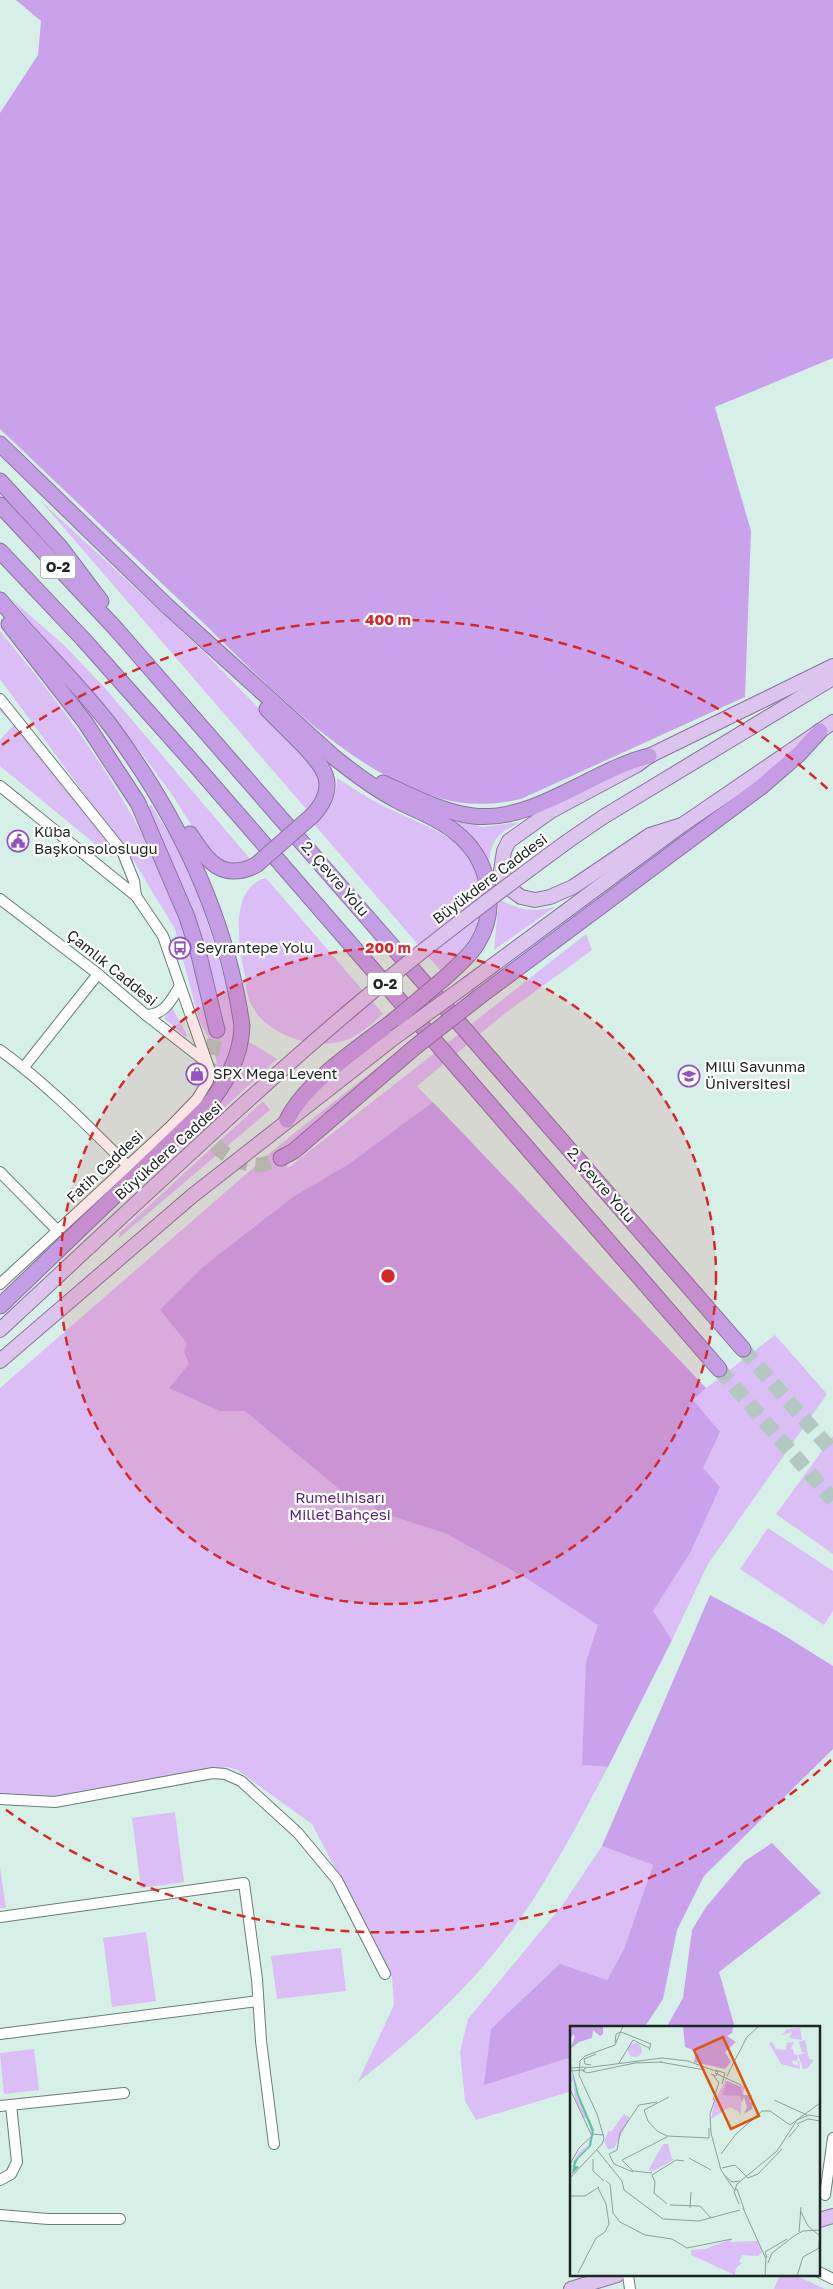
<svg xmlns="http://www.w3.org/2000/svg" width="833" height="2289" viewBox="0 0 833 2289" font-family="'Golos Text',sans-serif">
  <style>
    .green { fill: #dabef5 }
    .forest { fill: #c9a2eb }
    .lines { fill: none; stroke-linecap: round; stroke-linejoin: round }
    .highway-tunnel { stroke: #b2c8c0; stroke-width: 15; stroke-dasharray: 15 8; stroke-linecap: butt }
    .minor-casing { stroke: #687e76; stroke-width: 12 }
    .major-casing { stroke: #8a73a1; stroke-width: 16 }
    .highway-casing { stroke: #8a73a1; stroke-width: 17 }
    .minor { stroke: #fff; stroke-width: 10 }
    .major { stroke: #dcc4ef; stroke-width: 14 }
    .highway { stroke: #c49de5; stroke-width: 15 }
    .major-bridge-casing { stroke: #8a73a1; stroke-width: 16; stroke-linecap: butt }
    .highway-bridge-casing { stroke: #8a73a1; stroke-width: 17; stroke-linecap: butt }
    .major-bridge { stroke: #dcc4ef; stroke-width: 14 }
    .highway-bridge { stroke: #c49de5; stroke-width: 15 }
    .ring { fill: none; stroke: #d62828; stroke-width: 2.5; stroke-dasharray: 9 6 }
    .labels { text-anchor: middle; stroke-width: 4.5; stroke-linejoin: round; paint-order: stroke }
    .shield { fill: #fff; stroke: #616765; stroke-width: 1 }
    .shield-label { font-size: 14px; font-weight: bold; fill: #1d2623 }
    .poi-label { font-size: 15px; fill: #1d2623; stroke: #fff; text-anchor: start }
    .street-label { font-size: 15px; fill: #1d2623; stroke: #fff }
    .park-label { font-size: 15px; fill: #5a297d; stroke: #fff }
    .inset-road { fill: none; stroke: #8d9f99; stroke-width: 1 }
    .view { fill: #de560d; fill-opacity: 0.15; stroke: #de560d; stroke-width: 2.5 }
    .inset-edge { fill: none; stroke: #1d2623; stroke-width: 2.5 }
    .centre { fill: #d62828; stroke: #fff; stroke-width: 2.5 }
    .ring-label { font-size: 15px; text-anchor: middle; font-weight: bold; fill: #d62828; stroke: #fff; stroke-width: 4.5; stroke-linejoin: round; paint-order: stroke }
  </style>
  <rect width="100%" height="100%" fill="#d7f0e7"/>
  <g class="green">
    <path d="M 39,499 L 204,652 L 309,760 L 319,771 L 321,795 L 307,810 Z"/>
    <path d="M 10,598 L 65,646 L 104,687 L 251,860 L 237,864 L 225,863 L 216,859 L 199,837 L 173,796 L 136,746 Z"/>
    <path d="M 0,631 C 54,696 104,762 143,836 C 176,898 199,964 223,1029 L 224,1022 L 205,947 L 178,878 L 147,807 L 151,805 L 183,856 L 199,894 L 234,1011 L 234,1039 L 224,1069 L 216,1082 L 217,1065 L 214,1049 L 199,1020 L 175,929 L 135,863 L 0,679 Z"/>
    <path d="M 0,706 L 118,849 L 111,857 L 0,766 L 0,740 L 14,725 L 0,711 Z"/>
    <path d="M 337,778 C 356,790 375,803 396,812 C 441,833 482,844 480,905 C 480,931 461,955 440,970 L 313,823 C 328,809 337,799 337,778 Z"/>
    <path d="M 454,821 L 483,827 L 520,822 C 499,833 490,840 489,865 L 470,833 Z"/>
    <path d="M 266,878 L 383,1014 C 373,1023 362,1033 349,1039 C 316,1052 265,1036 250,1002 C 247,995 246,984 245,976 C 239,948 228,888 266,878 Z"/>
    <path d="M 499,899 C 522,911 530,912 555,907 L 494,950 Z"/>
    <path d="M 586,934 L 592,950 L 503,1015 L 417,1086 L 706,1388 L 775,1335 L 827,1394 L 708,1564 L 672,1640 L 652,1611 L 690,1553 L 703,1469 L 583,1765 L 608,1767 C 576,1827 545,1888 503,1942 C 461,1996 412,2040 358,2082 L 394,2005 L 392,1977 L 312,1824 L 237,1770 L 227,1767 L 50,1799 L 0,1796 L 0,1388 L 283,1142 L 393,1055 L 283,1154 L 288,1168 Z"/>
    <path d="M 172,1007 L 186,1033 L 187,1036 L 185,1037 L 164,1018 Z"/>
    <path d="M 248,1041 L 277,1059 L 186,1143 L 182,1139 L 211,1110 L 237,1076 Z"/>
    <path d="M 263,1101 L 270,1110 L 119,1238 L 119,1233 Z"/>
    <path d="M 833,1436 L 833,1554 L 776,1514 Z"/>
    <path d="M 768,1528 L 833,1571 L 833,1611 L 824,1625 L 740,1569 Z"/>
    <path d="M 175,1812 L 184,1882 L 141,1888 L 132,1818 Z"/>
    <path d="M 602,1846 L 653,1865 L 624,1949 L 607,1980 L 484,2084 L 572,2057 L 572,2091 L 476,2120 L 465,2101 L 460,2052 L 468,2019 L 564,1903 Z"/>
    <path d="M 0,1867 L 6,1908 L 0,1908 Z"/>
    <path d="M 146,1932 L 156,2001 L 112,2007 L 103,1938 Z"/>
    <path d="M 341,1948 L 346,1991 L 277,1999 L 271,1956 Z"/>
    <path d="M 34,2049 L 39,2090 L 4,2094 L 0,2053 Z"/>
    <path d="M 780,2275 L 795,2275 L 825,2289 L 774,2289 Z"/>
  </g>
  <g class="forest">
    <path d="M 16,0 L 833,0 L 833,358 L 715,407 L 751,531 L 745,697 L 521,799 C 495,805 465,806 439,798 C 347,772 262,679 194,614 C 129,552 65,491 0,429 L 0,113 L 38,55 L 41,21 Z"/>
    <path d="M 433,1102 L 706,1388 L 693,1400 L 720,1432 L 703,1468 L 720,1487 L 690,1553 L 653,1611 L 672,1640 L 608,1767 L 582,1765 L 586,1662 L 598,1625 L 526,1578 L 445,1533 L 376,1511 L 371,1496 L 350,1498 L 245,1411 L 220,1411 L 169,1388 L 189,1364 L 184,1352 L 187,1343 L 160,1310 L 204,1266 L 293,1197 L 349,1164 Z"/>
    <path d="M 710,1595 L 777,1631 L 833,1666 L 833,1749 L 704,1876 L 677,1930 L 663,1999 L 644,2028 L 572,2028 L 572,2057 L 484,2085 L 491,2029 L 560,1964 L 607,1980 L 624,1949 L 653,1865 L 602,1846 Z"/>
    <path d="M 772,1843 L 821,1893 L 719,1972 L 735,2028 L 666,2028 L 683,1998 L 692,1930 L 706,1907 L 745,1861 Z"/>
  </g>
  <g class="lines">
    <g class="highway-tunnel">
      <path d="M 206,1077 L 217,1030"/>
      <path d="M 202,1102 C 198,1136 225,1164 258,1165 C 265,1165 274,1161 281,1158"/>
      <path d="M 743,1349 L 833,1452"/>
      <path d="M 719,1369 L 833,1500"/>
    </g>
    <g class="minor-casing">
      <g id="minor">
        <path d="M 0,699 L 122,851 L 134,881 L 136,896"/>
        <path d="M 0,786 L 136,896 L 163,936 L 210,1071 L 208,1081 L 197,1099 L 170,1127 L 0,1284"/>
        <path d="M 0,899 L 98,974 L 146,1015 L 205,1061"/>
        <path d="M 146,1015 C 165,1015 171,1000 180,986"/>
        <path d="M 0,1050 C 47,1084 87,1125 128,1166"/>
        <path d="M 24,1067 L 98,974"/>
        <path d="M 0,1172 L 58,1231"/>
        <path d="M 0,1799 L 55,1802 L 213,1773 L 225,1774 L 241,1781 L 298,1833 L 337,1880 L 385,1974"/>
        <path d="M 0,1917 L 244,1883 L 257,1979 L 261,2041 L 274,2144"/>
        <path d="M 0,2034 L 258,2001"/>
        <path d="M 0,2106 L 124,2093"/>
        <path d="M 0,2180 L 11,2174 L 17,2162 L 11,2105"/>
        <path d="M 825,2195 L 833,2138"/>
        <path d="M 0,2215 L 48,2219 L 120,2219"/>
        <path d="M 819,2272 L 833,2279"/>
        <path d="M 628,2275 L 630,2289"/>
      </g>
    </g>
    <g class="major-casing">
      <g id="major">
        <path d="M 682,825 L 650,835 L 573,887 L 550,897 L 535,900 L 521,897 L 509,888 L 501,871 L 504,851 L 509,841 L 551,811 L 637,765 L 649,756 L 833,666"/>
        <path d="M 568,841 L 603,817 L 833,678"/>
        <path d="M 465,986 L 682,825 L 833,722"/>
        <path d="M 0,1330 L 89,1247"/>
        <path d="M 0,1361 L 192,1196 L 395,1037"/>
        <path d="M 819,2220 L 833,2216"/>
        <path d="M 571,2289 L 617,2275"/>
      </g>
    </g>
    <g class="highway-casing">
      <g id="highway">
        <path d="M 0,444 L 167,606 L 335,758 C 355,774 375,789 398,801 C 417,811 438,818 455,832 C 489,858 500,907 477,944 C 470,956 458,965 448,975"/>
        <path d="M 0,481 L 61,548 L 101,601"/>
        <path d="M 0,505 L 116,629 L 743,1349"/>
        <path d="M 0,551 L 83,639 L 197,767 L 719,1369"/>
        <path d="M 0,600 C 35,643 76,681 110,725 C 177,815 226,914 242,1026 C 241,1058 225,1084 206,1108 L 0,1306"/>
        <path d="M 9,624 L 85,722 L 138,803 L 187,917 L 198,951 L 217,1030"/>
        <path d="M 267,709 C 278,720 289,731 300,742 C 324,766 340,785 313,815"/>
        <path d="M 383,783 C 411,796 442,812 473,816 C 534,823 592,770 649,756"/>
        <path d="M 190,834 C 207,861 222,882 256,865"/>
        <path d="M 479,997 L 761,787 L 799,754 L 820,731"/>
        <path d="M 287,1120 C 307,1080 362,1046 397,1018"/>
        <path d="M 281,1158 L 294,1151 L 415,1047"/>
      </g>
    </g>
    <use href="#minor" class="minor"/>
    <use href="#major" class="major"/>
    <use href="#highway" class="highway"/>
    <g class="major-bridge-casing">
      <g id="major-bridge">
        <path d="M 395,1037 L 465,986"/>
        <path d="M 89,1247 C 178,1165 266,1081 359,1003 C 426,946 497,893 568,841"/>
      </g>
    </g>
    <g class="highway-bridge-casing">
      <g id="highway-bridge">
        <path d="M 256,865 L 313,815"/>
        <path d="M 397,1018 L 448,975"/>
        <path d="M 415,1047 L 479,997"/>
      </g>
    </g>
    <use href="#major-bridge" class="major-bridge"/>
    <use href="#highway-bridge" class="highway-bridge"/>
  </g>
  <circle cx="388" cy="1276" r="328" fill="#d62828" fill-opacity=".12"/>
  <g class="ring">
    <circle cx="388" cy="1276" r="328"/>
    <path d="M831 1760A656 656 0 0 1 2 1807M2 745A656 656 0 0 1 831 792"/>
  </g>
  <defs>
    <g id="civic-ring" transform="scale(1.125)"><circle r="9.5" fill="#fff" stroke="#9451c6" stroke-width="1.5"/><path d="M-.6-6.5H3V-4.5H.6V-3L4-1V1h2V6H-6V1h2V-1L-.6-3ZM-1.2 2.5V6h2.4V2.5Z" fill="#9451c6"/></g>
    <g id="bus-ring" transform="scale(1.125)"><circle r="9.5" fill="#fff" stroke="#9451c6" stroke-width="1.5"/><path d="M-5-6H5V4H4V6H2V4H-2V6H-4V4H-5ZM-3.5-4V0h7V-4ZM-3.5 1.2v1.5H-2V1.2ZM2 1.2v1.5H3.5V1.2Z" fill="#9451c6"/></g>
    <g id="shop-ring" transform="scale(1.125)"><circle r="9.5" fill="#fff" stroke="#9451c6" stroke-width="1.5"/><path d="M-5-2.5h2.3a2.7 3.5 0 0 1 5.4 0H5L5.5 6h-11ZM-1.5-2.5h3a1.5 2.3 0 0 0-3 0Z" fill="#9451c6"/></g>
    <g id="university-ring" transform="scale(1.125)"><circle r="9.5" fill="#fff" stroke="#9451c6" stroke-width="1.5"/><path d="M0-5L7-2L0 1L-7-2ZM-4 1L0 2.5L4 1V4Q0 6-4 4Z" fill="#9451c6"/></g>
  </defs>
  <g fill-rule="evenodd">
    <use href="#civic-ring" x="18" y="841"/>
    <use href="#bus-ring" x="180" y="948"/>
    <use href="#shop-ring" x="197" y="1074"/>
    <use href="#university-ring" x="689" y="1076"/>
  </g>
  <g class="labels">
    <g class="shield">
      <rect x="40.5" y="555.5" width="35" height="23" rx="4"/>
      <rect x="367.5" y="972.5" width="35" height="23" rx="4"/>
    </g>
    <g class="shield-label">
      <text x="58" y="572">O-2</text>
      <text x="385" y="989">O-2</text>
    </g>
    <g class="poi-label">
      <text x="34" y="837">Küba<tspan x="34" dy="17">Başkonsolosluğu</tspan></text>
      <text x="196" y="953">Seyrantepe Yolu</text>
      <text x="705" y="1072">Milli Savunma<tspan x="705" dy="17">Üniversitesi</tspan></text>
      <text x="213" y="1079">SPX Mega Levent</text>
    </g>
    <g class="street-label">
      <text transform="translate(335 879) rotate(49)" y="5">2. Çevre Yolu</text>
      <text transform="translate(490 879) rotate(-37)" y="5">Büyükdere Caddesi</text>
      <text transform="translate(112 968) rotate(39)" y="5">Çamlık Caddesi</text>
      <text transform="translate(169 1151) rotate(-42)" y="5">Büyükdere Caddesi</text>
      <text transform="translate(105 1167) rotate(-43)" y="5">Fatih Caddesi</text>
      <text transform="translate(601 1185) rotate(49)" y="5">2. Çevre Yolu</text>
    </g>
    <g class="park-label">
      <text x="340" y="1503">Rumelihisarı<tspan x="340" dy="17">Millet Bahçesi</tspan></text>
    </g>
  </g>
  <g transform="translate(570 2026)">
    <rect width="250" height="250" fill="#d7f0e7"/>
    <path d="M 230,2 L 232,14 L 219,12 L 222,6 L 212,9 L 217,3 ZM 235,14 L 239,33 L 244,34 L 238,42 L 233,43 L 228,29 L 237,27 L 232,26 L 229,16 ZM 202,16 L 206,23 L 216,24 L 217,17 L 222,16 L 224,17 L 220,23 L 223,23 L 224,29 L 227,28 L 228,34 L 222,35 L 222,37 L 228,40 L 228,36 L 224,36 L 229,35 L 230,43 L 211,38 L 199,17 ZM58 24a7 7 0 1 1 14 0a7 7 0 1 1-14 0ZM 3,47 L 7,69 L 20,95 L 22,106 L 20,119 L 5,134 L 2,148 L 3,141 L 0,140 L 3,139 L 5,132 L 9,127 L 18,119 L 21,108 L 19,94 L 14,92 L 5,73 L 3,54 L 0,58 ZM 159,47 L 156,55 L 170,60 L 175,59 L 173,70 L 172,63 L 171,87 L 170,90 L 169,86 L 160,81 L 141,93 L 145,74 ZM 54,88 L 60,92 L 44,122 L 38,123 L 34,116 L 39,104 L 41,106 ZM 93,118 L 98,118 L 102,133 L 105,133 L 81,146 L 79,143 ZM 161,213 L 160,216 L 188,215 L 192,226 L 188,230 L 172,229 L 169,236 L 172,237 L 166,242 L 165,249 L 121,229 L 121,224 L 135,223 Z" fill="#dabef5"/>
    <path d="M 0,0 L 33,0 L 33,8 L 30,10 L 23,4 L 22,12 L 9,16 L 0,23 L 5,11 L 3,8 L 0,14 ZM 113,0 L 163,1 L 162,7 L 157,10 L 166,16 L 155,26 L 161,36 L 155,43 L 124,36 L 126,25 L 115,21 ZM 157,55 L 171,61 L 173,69 L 182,69 L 179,76 L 183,76 L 182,83 L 174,88 L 177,81 L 174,71 L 172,76 L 170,70 L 152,69 Z" fill="#c9a2eb"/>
    <path d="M 0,35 L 9,69 L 24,104 L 21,120 L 8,133 L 5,140 L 7,140 L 9,141 L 2,148 L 4,135 L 19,120 L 22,106 L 7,69 Z" fill="#5bc6a5"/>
    <path class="inset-road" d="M 45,17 L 46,8 L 51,6 L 81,18 L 79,24M 90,36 L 135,44M 92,36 L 65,37 L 17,47 L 13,45 L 15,42 L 92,32 L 118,35 L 148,46 L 146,50 L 141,48M 164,36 L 177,11 L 189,0M 49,37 L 63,14 L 79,22M 21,39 L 15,38 L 14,33 L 26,28M 0,42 L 16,41M 145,44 L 155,47 L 152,58M 0,45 L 15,44M 145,47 L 171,59M 143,49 L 149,57 L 143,74M 157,50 L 164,36M 0,63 L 21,108 L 34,109M 99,71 L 74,84 L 78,95 L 87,105 L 97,110 L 139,112 L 139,102M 145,73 L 140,88 L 141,107 L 151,144 L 165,165M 204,74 L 237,89M 227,98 L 238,93 L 250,95M 219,111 L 229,99M 27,124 L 52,155 L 54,164 L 93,193 L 129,195 L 170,184M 39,128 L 47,124 L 50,107 L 69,79 L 87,76M 39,128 L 44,138 L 63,146M 151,128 L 166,108 L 192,85 L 200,85 L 220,99 L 250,77M 119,132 L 141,144M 23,133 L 23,145 L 34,155M 0,138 L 9,122 L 23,109M 152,142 L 165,139 L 178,152 L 188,148 L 212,123M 63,145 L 52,134 L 97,111M 63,145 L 82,147M 82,149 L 85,156 L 84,167 L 97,178M 82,149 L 106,134 L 114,135M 154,149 L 162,156 L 170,155M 0,152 L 32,118 L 34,112 L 27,88 L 9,49 L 10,35 L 15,30 L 45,19 L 53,0M 36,155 L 40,158 L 43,187 L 50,196 L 75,209 L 102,213 L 117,222M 165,164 L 167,163 L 174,183M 0,170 L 15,170 L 29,161M 169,178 L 164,166 L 167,158 L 207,125 L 227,94 L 239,89 L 250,91M 100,179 L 130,180 L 141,192M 120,182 L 121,166M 173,182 L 196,233 L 195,250M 231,186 L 238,200 L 250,210M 229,206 L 231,181M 117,222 L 162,213M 197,232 L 195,226 L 217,213M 198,237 L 202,227 L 224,210 L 233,205 L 250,204M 8,247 L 26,212 L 35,206 L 39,198 L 36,178 L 28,162M 227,250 L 233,231 L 249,222 L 249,215"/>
    <path class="view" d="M 153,11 L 189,90 L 161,103 L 124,24 Z"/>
    <rect width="250" height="250" class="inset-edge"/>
  </g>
  <circle cx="388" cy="1276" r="8" class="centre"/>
  <g class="ring-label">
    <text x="388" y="625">400 m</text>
    <text x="388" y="953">200 m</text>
  </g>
</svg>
